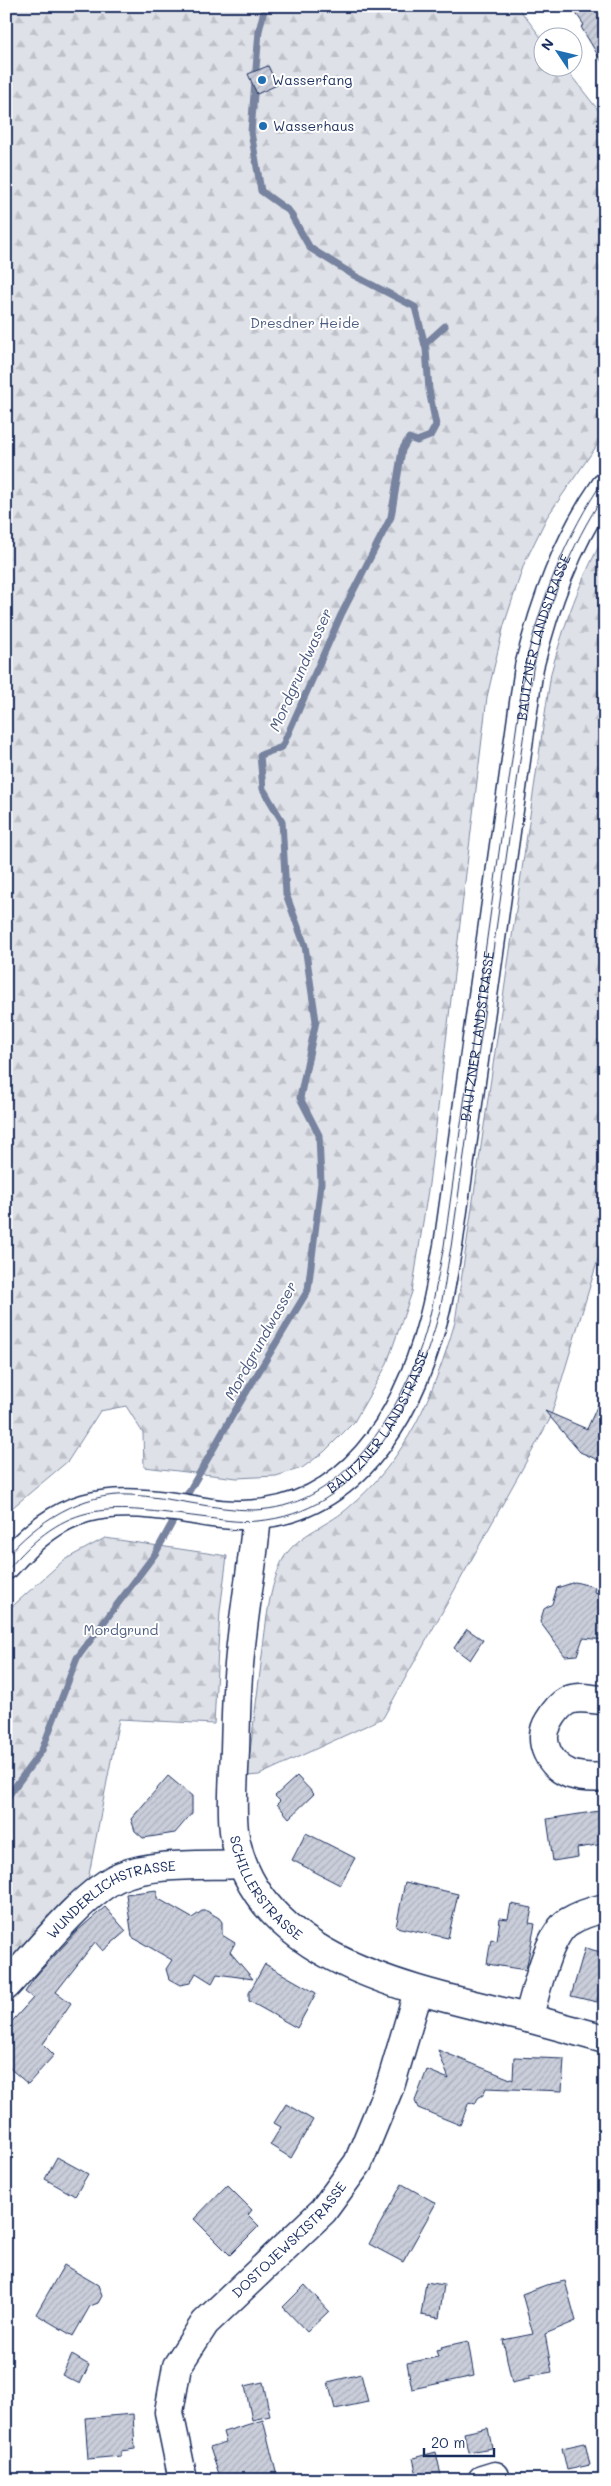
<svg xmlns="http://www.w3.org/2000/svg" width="611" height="2486" viewBox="0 0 611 2486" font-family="Mali,sans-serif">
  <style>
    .forest { fill: url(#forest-firs); stroke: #7c88a2 }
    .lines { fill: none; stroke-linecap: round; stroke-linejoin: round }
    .stream { stroke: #77839f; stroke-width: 7 }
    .building { fill: url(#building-hatch); stroke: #1b2f5e }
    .minor-casing { stroke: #1b2f5e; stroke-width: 31 }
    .major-casing { stroke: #1b2f5e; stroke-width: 31 }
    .minor { stroke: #fff; stroke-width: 28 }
    .major { stroke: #fff; stroke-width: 28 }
    .tram { stroke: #1b2f5e; stroke-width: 1 }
    .poi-dot { fill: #1f6fb2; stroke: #fff; stroke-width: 2 }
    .labels { text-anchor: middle; stroke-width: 4; stroke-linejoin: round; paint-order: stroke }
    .poi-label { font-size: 14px; fill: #1b2f5e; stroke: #fff; text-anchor: start }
    .park-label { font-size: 14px; fill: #4c5c80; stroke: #fff }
    .street-label { font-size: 14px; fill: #1b2f5e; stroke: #fff }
    .water-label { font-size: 15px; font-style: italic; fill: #49597e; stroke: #fff }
  </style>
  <defs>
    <pattern id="forest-firs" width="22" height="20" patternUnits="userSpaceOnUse" patternTransform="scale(1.25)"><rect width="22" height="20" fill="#dee1e7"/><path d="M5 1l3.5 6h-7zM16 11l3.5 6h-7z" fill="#bec1c9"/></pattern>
    <pattern id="building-hatch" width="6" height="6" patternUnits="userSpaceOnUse" patternTransform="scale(1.25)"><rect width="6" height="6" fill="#caceda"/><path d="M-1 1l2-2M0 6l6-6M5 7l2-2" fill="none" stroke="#adb1be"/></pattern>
  </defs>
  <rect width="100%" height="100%" fill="#fff"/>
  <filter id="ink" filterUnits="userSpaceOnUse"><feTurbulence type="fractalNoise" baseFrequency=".02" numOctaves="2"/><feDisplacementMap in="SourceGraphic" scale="10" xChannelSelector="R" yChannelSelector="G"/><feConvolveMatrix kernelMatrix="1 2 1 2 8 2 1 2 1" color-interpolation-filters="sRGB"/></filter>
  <g filter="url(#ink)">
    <g class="forest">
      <path d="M 6,6 L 517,6 L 543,40 L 544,68 L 565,68 L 599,111 L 605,115 L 605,434 L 547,517 L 524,564 L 504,625 L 487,697 L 429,1184 L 412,1292 L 386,1366 L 354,1422 L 324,1452 L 302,1468 L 276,1476 L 237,1478 L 144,1467 L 143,1433 L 126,1406 L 100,1411 L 68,1461 L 6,1513 Z"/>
      <path d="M 605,535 L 605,1236 L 550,1419 L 383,1718 L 259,1775 L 247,1776 C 252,1736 257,1696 262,1656 C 266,1625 268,1592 281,1563 C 294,1535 326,1527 347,1509 C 407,1459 434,1394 455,1322 L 551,673 C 565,622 579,582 605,535 Z"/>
      <path d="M 105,1538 L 227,1556 L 220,1611 L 214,1724 L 119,1719 L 87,1885 L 6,1970 L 6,1612 L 64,1560 Z"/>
    </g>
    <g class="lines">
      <g class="stream">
        <path d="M 425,344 L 445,326"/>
        <path d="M 183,1502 L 232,1416 L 308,1290 L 321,1183 L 319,1135 L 300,1098 L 316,1021 L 305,946 L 286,894 L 282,821 L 263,789 L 260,755 L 282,747 L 341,615 L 391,517 L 402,450 L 409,438 L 417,441 L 430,436 L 436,425 L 429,390 L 426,349 L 415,307 L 355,276 L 310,248 L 289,211 L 261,191 L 251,132 L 259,31 L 265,6"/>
        <path d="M 6,1799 L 42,1750 L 77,1658 L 155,1554 L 177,1514"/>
      </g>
    </g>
    <g class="building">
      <path d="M 571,6 L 605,6 L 605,67 L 581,27 L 584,25 Z"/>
      <path d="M 268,66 L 277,85 L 257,94 L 248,74 Z"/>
      <path d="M 605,1389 L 605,1463 L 580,1452 L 545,1411 L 587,1429 Z"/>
      <path d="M 575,1582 L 595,1587 L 594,1592 L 605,1594 L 605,1640 L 583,1638 L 577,1655 L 565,1656 L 540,1622 L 544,1609 L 552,1604 L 557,1588 Z"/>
      <path d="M 467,1629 L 483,1640 L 470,1660 L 454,1648 Z"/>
      <path d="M 168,1776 L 192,1796 L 192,1813 L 175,1833 L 143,1838 L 135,1831 L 131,1819 Z"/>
      <path d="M 297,1776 L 314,1794 L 289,1818 L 277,1804 L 280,1801 L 275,1796 Z"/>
      <path d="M 599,1811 L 604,1844 L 577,1848 L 578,1857 L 553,1861 L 547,1819 Z"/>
      <path d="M 306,1833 L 355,1858 L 340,1885 L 292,1860 Z"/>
      <path d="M 405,1882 L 458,1894 L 448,1938 L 396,1927 Z"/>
      <path d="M 157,1890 L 157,1898 L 192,1918 L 202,1911 L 207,1911 L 219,1918 L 222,1922 L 222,1935 L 235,1943 L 230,1952 L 253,1979 L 217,1974 L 212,1983 L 196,1973 L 190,1983 L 180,1985 L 169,1979 L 166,1969 L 172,1960 L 132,1937 L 126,1894 Z"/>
      <path d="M 511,1904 L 532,1908 L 529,1923 L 535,1924 L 526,1970 L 487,1964 L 491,1939 L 497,1941 L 500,1918 L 508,1919 Z"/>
      <path d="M 105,1907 L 126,1931 L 103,1951 L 95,1942 L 56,1992 L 71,2003 L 43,2044 L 54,2055 L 28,2084 L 6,2065 L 6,2028 L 33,1998 L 25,1992 L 35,1977 L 77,1931 Z"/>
      <path d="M 585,1948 L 605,1953 L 605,1972 L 597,2002 L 571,1996 Z"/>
      <path d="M 265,1964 L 316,1993 L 297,2028 L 249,2001 L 249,1993 Z"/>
      <path d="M 438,2050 L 513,2080 L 514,2057 L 564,2059 L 562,2091 L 486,2088 L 483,2095 L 478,2098 L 475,2104 L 469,2102 L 460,2125 L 418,2108 L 415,2101 L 427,2070 L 449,2079 Z"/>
      <path d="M 286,2104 L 313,2120 L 291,2158 L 270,2145 L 281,2127 L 274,2123 Z"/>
      <path d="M 57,2157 L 88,2174 L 75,2196 L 45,2179 Z"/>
      <path d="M 402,2184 L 436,2203 L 403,2262 L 369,2244 Z"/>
      <path d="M 227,2185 L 252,2210 L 248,2215 L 259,2226 L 230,2255 L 194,2219 Z"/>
      <path d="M 64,2265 L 98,2285 L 102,2296 L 98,2303 L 90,2306 L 73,2336 L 36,2314 Z"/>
      <path d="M 565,2281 L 576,2321 L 545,2334 L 552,2372 L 529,2376 L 529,2379 L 512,2383 L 503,2340 L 533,2334 L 522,2294 L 546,2285 Z"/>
      <path d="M 426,2282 L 444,2285 L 439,2318 L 421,2315 Z"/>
      <path d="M 305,2285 L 329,2311 L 307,2332 L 283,2307 Z"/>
      <path d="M 468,2341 L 474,2376 L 412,2389 L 407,2363 L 438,2357 L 436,2350 L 442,2349 L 441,2347 Z"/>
      <path d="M 72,2355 L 89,2365 L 80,2384 L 62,2375 Z"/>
      <path d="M 361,2374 L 368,2402 L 335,2409 L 328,2382 Z"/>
      <path d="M 263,2382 L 270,2416 L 252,2420 L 245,2386 Z"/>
      <path d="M 133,2414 L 135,2449 L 121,2451 L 121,2456 L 88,2459 L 85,2418 Z"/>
      <path d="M 263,2420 L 278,2480 L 221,2480 L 210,2447 L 226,2442 L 223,2432 Z"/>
      <path d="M 488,2428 L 492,2448 L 468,2452 L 464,2433 Z"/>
      <path d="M 585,2443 L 590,2465 L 567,2470 L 562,2448 Z"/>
      <path d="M 436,2452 L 442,2480 L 418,2480 L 413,2458 Z"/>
    </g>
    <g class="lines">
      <g class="minor-casing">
        <g id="minor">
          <path id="s1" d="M 257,1515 C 253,1565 243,1615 239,1665 C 236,1693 236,1721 235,1750 C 234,1776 231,1804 234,1831 C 252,1959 412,1990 515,2015 C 545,2022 575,2031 605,2039"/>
          <path d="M 605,1700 C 593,1700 578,1695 567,1701 C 559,1705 553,1714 549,1721 C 536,1741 550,1766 570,1774 C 582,1778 593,1778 605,1777"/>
          <path id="s2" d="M 6,1986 C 35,1955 84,1891 121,1876 C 155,1862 205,1866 242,1864"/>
          <path d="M 528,2018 C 536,1994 547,1936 568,1922 C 579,1915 592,1911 605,1908"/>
          <path id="s3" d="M 183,2480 L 169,2412 L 177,2366 L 205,2323 L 323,2211 L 358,2163 L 391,2083 L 418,1992"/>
          <path d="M 482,2480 L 495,2476"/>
        </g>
      </g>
      <g class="major-casing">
        <g id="major">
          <path id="s4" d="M 6,1565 C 62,1501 102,1497 182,1508 C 199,1511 217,1515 235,1515 C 349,1518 407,1419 433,1320 C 440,1296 443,1271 448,1246 L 529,667 C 545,603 567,542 605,487"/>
        </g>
      </g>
      <use href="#minor" class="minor"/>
      <use href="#major" class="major"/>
      <g class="tram">
        <path d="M 6,1557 C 36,1522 82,1492 130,1495 C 172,1497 212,1510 254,1510 C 337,1508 389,1428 416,1360 C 431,1323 436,1284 444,1246 L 525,666 C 542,597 565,537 605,478"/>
        <path d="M 6,1572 C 68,1496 111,1506 200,1517 C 218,1519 238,1523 257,1521 C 360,1513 411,1410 437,1321 C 444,1297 446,1271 451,1247 L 533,669 C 548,608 569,546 605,494"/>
      </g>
    </g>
  </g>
  <g class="poi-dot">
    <circle cx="262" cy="80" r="5"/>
    <circle cx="263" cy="126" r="5"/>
  </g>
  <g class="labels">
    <g class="poi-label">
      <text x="272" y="85">Wasserfang</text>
      <text x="273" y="131">Wasserhaus</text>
    </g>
    <g class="park-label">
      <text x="305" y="328">Dresdner Heide</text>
      <text x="121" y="1635">Mordgrund</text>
    </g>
    <g class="street-label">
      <text dy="5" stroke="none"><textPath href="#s4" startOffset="1244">BAUTZNER LANDSTRASSE</textPath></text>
      <text dy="5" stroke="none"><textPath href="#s4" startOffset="839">BAUTZNER LANDSTRASSE</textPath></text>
      <text dy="5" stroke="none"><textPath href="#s4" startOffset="434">BAUTZNER LANDSTRASSE</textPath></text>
      <text dy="5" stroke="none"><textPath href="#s1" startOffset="384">SCHILLERSTRASSE</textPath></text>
      <text dy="5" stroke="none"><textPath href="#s2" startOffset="141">WUNDERLICHSTRASSE</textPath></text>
      <text dy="5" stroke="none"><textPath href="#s3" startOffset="286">DOSTOJEWSKISTRASSE</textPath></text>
    </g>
    <g class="water-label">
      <text transform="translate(301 670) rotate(-66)" y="5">Mordgrundwasser</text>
      <text transform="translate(261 1341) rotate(-61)" y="5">Mordgrundwasser</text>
    </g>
  </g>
  <rect width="611" height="2486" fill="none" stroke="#fff" stroke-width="25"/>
  <rect x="12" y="12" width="586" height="2461" fill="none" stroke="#1b2f5e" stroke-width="2" filter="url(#ink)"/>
  <g transform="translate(558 52) rotate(305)"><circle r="24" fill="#ffffff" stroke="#a4acbf"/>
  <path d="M0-4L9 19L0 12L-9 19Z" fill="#1f6fb2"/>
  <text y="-8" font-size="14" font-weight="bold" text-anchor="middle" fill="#1b2f5e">N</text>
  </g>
  <path d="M424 2448v8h70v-8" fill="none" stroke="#1b2f5e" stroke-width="2.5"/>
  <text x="431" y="2448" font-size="15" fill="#1b2f5e" stroke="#ffffff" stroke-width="4" paint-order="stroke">20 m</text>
</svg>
